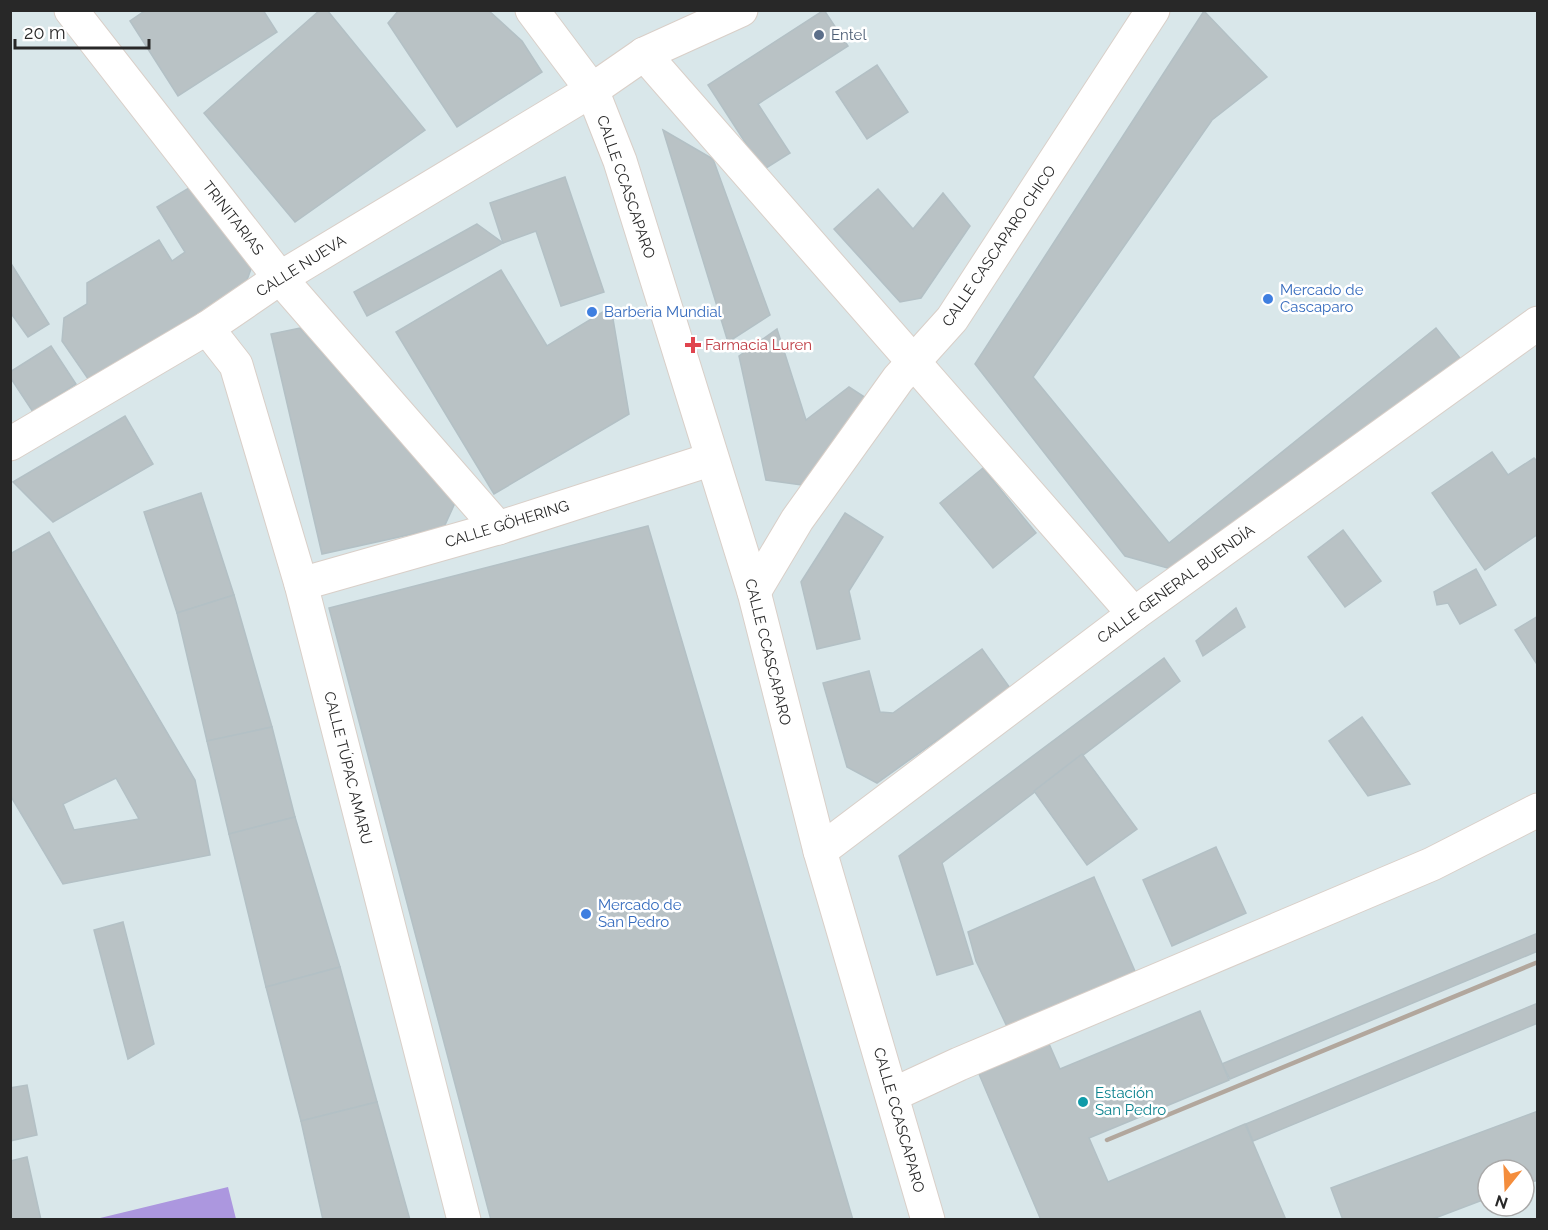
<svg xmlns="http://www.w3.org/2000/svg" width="1548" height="1230" viewBox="0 0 1548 1230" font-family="Raleway,sans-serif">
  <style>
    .green { fill: #ac97df }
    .building { fill: #b9c2c5; stroke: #b3c0c5; stroke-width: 1.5; fill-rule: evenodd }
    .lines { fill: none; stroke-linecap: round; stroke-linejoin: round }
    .minor-casing { stroke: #d9cfc8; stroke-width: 35 }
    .minor { stroke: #fff; stroke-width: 33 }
    .rail { stroke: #b2a79d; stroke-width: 4.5 }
    .service-dot { fill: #5c6f8a; stroke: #fff; stroke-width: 2 }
    .shop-dot { fill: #3f7fe0; stroke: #fff; stroke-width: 2 }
    .health-dot { fill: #e0444e; stroke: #fff; stroke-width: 2 }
    .culture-dot { fill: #0f9aa8; stroke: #fff; stroke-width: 2 }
    .labels { text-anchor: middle; stroke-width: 5; stroke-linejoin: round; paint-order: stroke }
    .service-label { font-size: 15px; fill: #4e5e75; stroke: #fff; text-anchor: start }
    .street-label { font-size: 15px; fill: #282828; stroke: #fff }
    .shop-label { font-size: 15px; fill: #366cbe; stroke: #fff; text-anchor: start }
    .health-label { font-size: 15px; fill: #be3a42; stroke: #fff; text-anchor: start }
    .culture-label { font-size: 15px; fill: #0d838f; stroke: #fff; text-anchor: start }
  </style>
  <rect width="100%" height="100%" fill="#d9e7ea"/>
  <path class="green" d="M 228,1187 L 236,1219 L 96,1219 Z"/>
  <g class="building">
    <path d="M 146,10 L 263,10 L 277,32 L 178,96 L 130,21 Z"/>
    <path d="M 320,10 L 327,10 L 425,130 L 295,222 L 204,113 Z"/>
    <path d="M 399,10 L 488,10 L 522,41 L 542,72 L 457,127 L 388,23 Z"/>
    <path d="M 824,10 L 848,46 L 758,104 L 790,153 L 763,170 L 708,85 Z"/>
    <path d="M 1204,11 L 1267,77 L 1212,120 L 1033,377 L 1169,543 L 1436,328 L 1460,358 L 1171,569 L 1125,556 L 975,364 Z"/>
    <path d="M 877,65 L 908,112 L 867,139 L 836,92 Z"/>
    <path d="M 663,130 L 713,159 L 770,315 L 728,342 Z"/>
    <path d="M 565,177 L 604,292 L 561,306 L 536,231 L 503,243 L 490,203 Z"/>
    <path d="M 199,182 L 252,266 L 247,280 L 93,386 L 62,341 L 64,318 L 87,304 L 87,283 L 159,240 L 172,261 L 185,252 L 157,207 Z"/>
    <path d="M 878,189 L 913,229 L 943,193 L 970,226 L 921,298 L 900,302 L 834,229 Z"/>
    <path d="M 477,224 L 503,243 L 367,316 L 354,292 Z"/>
    <path d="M 10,262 L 49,324 L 28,337 L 10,312 Z"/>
    <path d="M 501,270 L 547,346 L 611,307 L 629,414 L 494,494 L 396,332 Z"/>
    <path d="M 300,328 L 455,503 L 444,527 L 322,554 L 271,334 Z"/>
    <path d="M 777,329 L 806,420 L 849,387 L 866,398 L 809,486 L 766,480 L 739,356 Z"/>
    <path d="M 51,346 L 76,384 L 33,412 L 10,377 L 10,372 Z"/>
    <path d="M 125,416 L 153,464 L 53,522 L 13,482 Z"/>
    <path d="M 1492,452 L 1508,475 L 1534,458 L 1538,462 L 1538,534 L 1485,570 L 1432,493 Z"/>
    <path d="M 983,468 L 1036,533 L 993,568 L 940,503 Z"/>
    <path d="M 201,493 L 234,595 L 177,613 L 144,512 Z"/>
    <path d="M 845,513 L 883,537 L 849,591 L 860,639 L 817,649 L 801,582 Z"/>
    <path d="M 648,526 L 853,1220 L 491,1220 L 329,608 Z"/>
    <path d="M 1343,530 L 1381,581 L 1345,607 L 1308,557 Z"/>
    <path d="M 49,532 L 195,780 L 210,855 L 63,884 L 10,795 L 10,554 ZM 116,778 L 139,819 L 74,830 L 63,804 Z"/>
    <path d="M 1476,569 L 1496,605 L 1460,624 L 1448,603 L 1437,605 L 1434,592 Z"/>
    <path d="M 234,595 L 272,727 L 207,741 L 177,613 Z"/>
    <path d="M 1236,608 L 1245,627 L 1203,656 L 1196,641 Z"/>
    <path d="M 1538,616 L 1538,666 L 1515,630 Z"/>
    <path d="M 982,649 L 1010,688 L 877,783 L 847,767 L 823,683 L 869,671 L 880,712 L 893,713 Z"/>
    <path d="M 1164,658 L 1180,681 L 942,863 L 973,964 L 937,975 L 899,856 Z"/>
    <path d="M 1362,717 L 1410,784 L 1368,796 L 1329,741 Z"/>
    <path d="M 272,727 L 295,817 L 229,834 L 207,741 Z"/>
    <path d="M 1082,754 L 1137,829 L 1087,865 L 1034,791 Z"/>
    <path d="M 295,817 L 340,967 L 266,987 L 229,834 Z"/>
    <path d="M 1216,847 L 1246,913 L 1172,946 L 1143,880 Z"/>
    <path d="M 1094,877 L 1138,978 L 1010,1033 L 976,961 L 968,932 Z"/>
    <path d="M 123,922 L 154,1044 L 128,1059 L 94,930 Z"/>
    <path d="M 1538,933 L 1538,951 L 1230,1079 L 1222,1064 Z"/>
    <path d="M 340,967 L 377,1102 L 301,1121 L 266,987 Z"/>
    <path d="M 1538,1003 L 1538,1023 L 1253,1141 L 1246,1124 Z"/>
    <path d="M 1200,1011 L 1229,1080 L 1089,1138 L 1108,1182 L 1245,1124 L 1286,1220 L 1041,1220 L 976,1067 L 1046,1037 L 1060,1069 Z"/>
    <path d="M 27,1085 L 37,1135 L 10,1141 L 10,1088 Z"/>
    <path d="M 377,1102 L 410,1220 L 323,1220 L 301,1121 Z"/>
    <path d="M 1538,1111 L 1538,1180 L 1524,1185 L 1524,1170 L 1488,1170 L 1488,1198 L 1430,1220 L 1343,1220 L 1331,1188 Z"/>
    <path d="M 27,1157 L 41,1220 L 10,1220 L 10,1161 Z"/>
  </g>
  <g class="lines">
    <g class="minor-casing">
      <g id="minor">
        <path d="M 71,10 L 280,278 L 498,528"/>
        <path d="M 532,10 L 592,90 L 620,161 L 754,592 L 820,851 L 928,1220"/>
        <path d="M 644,54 L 1134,614"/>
        <path d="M 207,328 L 236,365 L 301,584 L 464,1220"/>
        <path d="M 10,444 L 207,328 L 280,278 L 592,90 L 644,54 L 741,10"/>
        <path d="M 301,584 L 498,528 L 712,459"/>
        <path d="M 754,592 L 797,520 L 898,379 L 952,319 L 1153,10"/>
        <path d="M 820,851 L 1134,614 L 1538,323"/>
        <path d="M 892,1095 L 959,1064 L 1432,864 L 1538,810"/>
      </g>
    </g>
    <use href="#minor" class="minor"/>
    <path class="rail" d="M 1107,1140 L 1538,962"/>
  </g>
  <circle class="service-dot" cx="819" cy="35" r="6"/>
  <g class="shop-dot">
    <circle cx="1268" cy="299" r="6"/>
    <circle cx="592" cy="312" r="6"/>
    <circle cx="586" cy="914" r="6"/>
  </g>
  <path class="health-dot" d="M690 336h6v6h6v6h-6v6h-6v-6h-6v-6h6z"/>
  <circle class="culture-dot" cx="1083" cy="1102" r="6"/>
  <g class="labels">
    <g class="service-label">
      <text x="831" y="40">Entel</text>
    </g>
    <g class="street-label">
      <text transform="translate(626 187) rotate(71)" y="5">CALLE CCASCAPARO</text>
      <text transform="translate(233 218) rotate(52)" y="5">TRINITARIAS</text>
      <text transform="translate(999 246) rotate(-56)" y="5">CALLE CASCAPARO CHICO</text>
      <text transform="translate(301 266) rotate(-32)" y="5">CALLE NUEVA</text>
      <text transform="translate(507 524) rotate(-17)" y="5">CALLE GÖHERING</text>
      <text transform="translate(1176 584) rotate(-36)" y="5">CALLE GENERAL BUENDÍA</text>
      <text transform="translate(768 652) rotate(76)" y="5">CALLE CCASCAPARO</text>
      <text transform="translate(348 768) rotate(76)" y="5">CALLE TÚPAC AMARU</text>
      <text transform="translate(899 1120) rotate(74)" y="5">CALLE CCASCAPARO</text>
    </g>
    <g class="shop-label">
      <text x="1280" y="295">Mercado de<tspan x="1280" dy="17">Cascaparo</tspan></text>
      <text x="604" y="317">Barberia Mundial</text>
      <text x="598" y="910">Mercado de<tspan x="598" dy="17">San Pedro</tspan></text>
    </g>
    <g class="health-label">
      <text x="705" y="350">Farmacia Luren</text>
    </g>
    <g class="culture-label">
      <text x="1095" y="1098">Estación<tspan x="1095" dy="17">San Pedro</tspan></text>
    </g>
  </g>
  <rect width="1548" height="1230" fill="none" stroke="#282828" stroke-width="24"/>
  <g transform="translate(1506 1188) rotate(198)"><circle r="28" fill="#ffffff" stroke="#a9a9a9" stroke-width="1.5"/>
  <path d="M0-4.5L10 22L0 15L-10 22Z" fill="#f48d3c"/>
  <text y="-9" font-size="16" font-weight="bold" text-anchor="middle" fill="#282828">N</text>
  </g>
  <path d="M15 39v9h134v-9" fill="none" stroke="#282828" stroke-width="3"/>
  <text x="24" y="39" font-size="18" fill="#282828" stroke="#ffffff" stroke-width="4.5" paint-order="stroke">20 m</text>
</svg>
